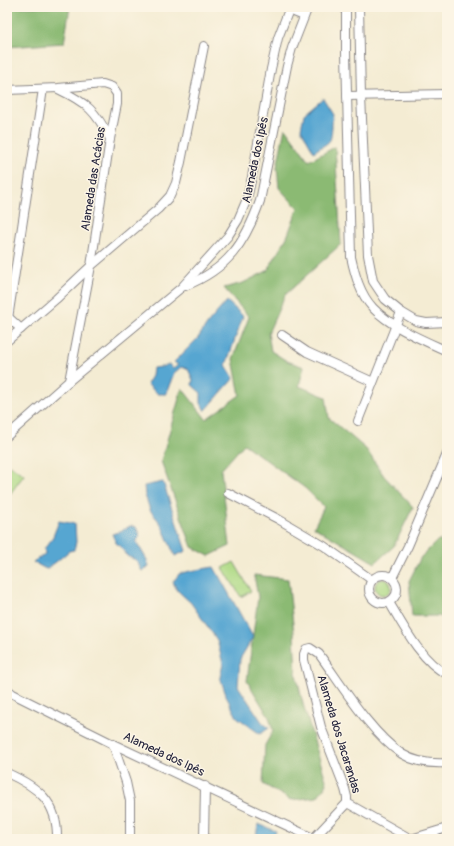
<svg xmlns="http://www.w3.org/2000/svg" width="454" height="846" viewBox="0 0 454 846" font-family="Pangolin,sans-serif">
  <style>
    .green { fill: #afda86; stroke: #687e60 }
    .forest { fill: #8bba73; stroke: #566e57 }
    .water { fill: #57a6d1; stroke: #3c6486 }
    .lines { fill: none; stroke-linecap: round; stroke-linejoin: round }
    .street-casing { stroke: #8b8787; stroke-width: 10 }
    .street { stroke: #fff; stroke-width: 8 }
    .labels { text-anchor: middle; stroke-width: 3; stroke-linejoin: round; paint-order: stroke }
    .street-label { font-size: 12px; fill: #22223b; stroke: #fcf5e5 }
  </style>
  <rect width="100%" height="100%" fill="#fcf5e5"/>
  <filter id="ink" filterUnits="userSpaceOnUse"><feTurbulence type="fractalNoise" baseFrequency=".025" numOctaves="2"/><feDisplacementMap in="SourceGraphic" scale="8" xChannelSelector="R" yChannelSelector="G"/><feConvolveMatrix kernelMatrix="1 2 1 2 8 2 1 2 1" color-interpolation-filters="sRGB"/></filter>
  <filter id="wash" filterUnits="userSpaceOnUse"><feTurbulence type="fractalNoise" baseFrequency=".012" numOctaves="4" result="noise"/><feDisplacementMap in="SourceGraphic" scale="16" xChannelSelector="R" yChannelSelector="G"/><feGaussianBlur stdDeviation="0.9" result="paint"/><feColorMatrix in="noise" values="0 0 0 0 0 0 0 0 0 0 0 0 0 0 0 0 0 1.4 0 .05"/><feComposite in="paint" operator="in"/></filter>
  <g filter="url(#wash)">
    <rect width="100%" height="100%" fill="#f4ecd3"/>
    <g class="green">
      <path d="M 10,465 L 24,475 L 7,498 L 7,469 Z"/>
      <path d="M 234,562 L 251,591 L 241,597 L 223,568 Z"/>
      <circle cx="383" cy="587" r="8"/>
    </g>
    <g class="forest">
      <path d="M 7,7 L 70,7 L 64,43 L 7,47 Z"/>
      <path d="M 285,128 L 309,161 L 335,147 L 341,244 L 285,295 L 268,333 L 271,351 L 287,361 L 304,367 L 299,386 L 326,397 L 329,418 L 366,449 L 384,476 L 413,507 L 394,546 L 375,563 L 314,527 L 324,507 L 305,488 L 244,444 L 221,470 L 230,546 L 209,556 L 192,547 L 161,461 L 182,388 L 206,419 L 240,395 L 233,359 L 249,317 L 224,288 L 243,283 L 267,271 L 287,237 L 298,208 L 279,188 L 277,167 Z"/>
      <path d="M 438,540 L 447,542 L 447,620 L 439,616 L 412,616 L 409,581 L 421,557 Z"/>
      <path d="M 254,575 L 288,579 L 294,633 L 296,674 L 303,704 L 327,784 L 317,797 L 291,800 L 263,784 L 265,745 L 273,731 L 269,717 L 247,681 L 258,597 Z"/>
    </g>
    <g class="water">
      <path d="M 323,98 L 333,114 C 332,119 332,137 330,140 C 327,145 318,148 314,152 L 301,129 L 304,114 Z"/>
      <path d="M 227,301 L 243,316 L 226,365 L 234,378 L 205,411 L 201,403 L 201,393 L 192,385 L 193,380 L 188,369 L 181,367 L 174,373 L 166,394 L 158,394 L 147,384 L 152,376 L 153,368 L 161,367 L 169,364 L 173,369 L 178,365 L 174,362 L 198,338 L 208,323 Z"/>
      <path d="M 163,482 L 186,551 L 175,556 L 161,524 L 150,510 L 145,495 L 144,486 Z"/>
      <path d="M 59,521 L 75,524 L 76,542 L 74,550 L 69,551 L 56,562 L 46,569 L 33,562 L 46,553 L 44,549 L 52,539 Z"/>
      <path d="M 130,526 L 136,527 L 140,536 L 136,541 L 147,560 L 149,567 L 142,571 L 136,560 L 127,556 L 123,549 L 116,543 L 112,534 L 119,532 Z"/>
      <path d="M 214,567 L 253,637 L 240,659 L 238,686 L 262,722 L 269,728 L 260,734 L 237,717 L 227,698 L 220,677 L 223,664 L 217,640 L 191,603 L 177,590 L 173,582 L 179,574 L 190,571 Z"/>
      <path d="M 258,824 L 276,831 L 274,839 L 254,839 L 256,837 Z"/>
    </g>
  </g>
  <g filter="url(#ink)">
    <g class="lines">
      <g class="street-casing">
        <g id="street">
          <path d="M 346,7 L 346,52 L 351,257 C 355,275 360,294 373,308 C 391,327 423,340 447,351"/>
          <path d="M 359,7 L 361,96 L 368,255 L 373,281 L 385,299 L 401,312 L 416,321 L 426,323 L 447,322"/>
          <path d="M 289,10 L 304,16"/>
          <path d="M 58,89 C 87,103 96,111 110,139"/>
          <path d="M 7,90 L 58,88 L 103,84 L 112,87 L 117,94 L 117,104 L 110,139 L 91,266 L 69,381"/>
          <path d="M 347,96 L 447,94"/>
          <path d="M 185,286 C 228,269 245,243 260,201 L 287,66 L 292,48 L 308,7"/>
          <path d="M 8,317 L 21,329"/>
          <path d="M 7,325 L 43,89"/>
          <path d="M 282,335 L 307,352 L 373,382"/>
          <path d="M 7,341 L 56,299 L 91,266 L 158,209 L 170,196 L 176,183 L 181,162 L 204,46"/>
          <path d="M 358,421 L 401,312"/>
          <path d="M 7,436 L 69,381 L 182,287 L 228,236 L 238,220 L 247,199 L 252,177 L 271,69 L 278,38 L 290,7"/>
          <path d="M 228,493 L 278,519 L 324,546 L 372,580"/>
          <circle cx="383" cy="589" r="14"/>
          <path d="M 392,578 L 408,546 L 447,454"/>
          <path d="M 389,602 C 402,624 422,663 447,674"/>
          <path d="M 7,689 L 13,694 L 113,744 L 313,838"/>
          <path d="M 113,744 L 126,782 L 130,801 L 130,839"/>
          <path d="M 7,773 C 38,787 58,802 57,839"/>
          <path d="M 347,803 L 347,797 L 345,789 L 321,727 L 304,660 L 304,654 L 306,649 L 310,648 L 319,654 C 341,684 371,734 402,754 C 415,762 432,764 447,763"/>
          <path d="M 204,839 L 205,786"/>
          <path d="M 313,839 L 347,803 L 411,839"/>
          <path d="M 411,839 L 447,828"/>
        </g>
      </g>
      <use href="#street" class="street"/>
    </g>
  </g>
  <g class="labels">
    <g class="street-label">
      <text transform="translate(255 160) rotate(-78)" y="4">Alameda dos Ipês</text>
      <text transform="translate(93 179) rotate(-81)" y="4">Alameda das Acácias</text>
      <text transform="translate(339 734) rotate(73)" y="4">Alameda dos Jacarandas</text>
      <text transform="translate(164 754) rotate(25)" y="4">Alameda dos Ipês</text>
    </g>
  </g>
  <rect width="454" height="846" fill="none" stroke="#fcf5e5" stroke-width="24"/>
</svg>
